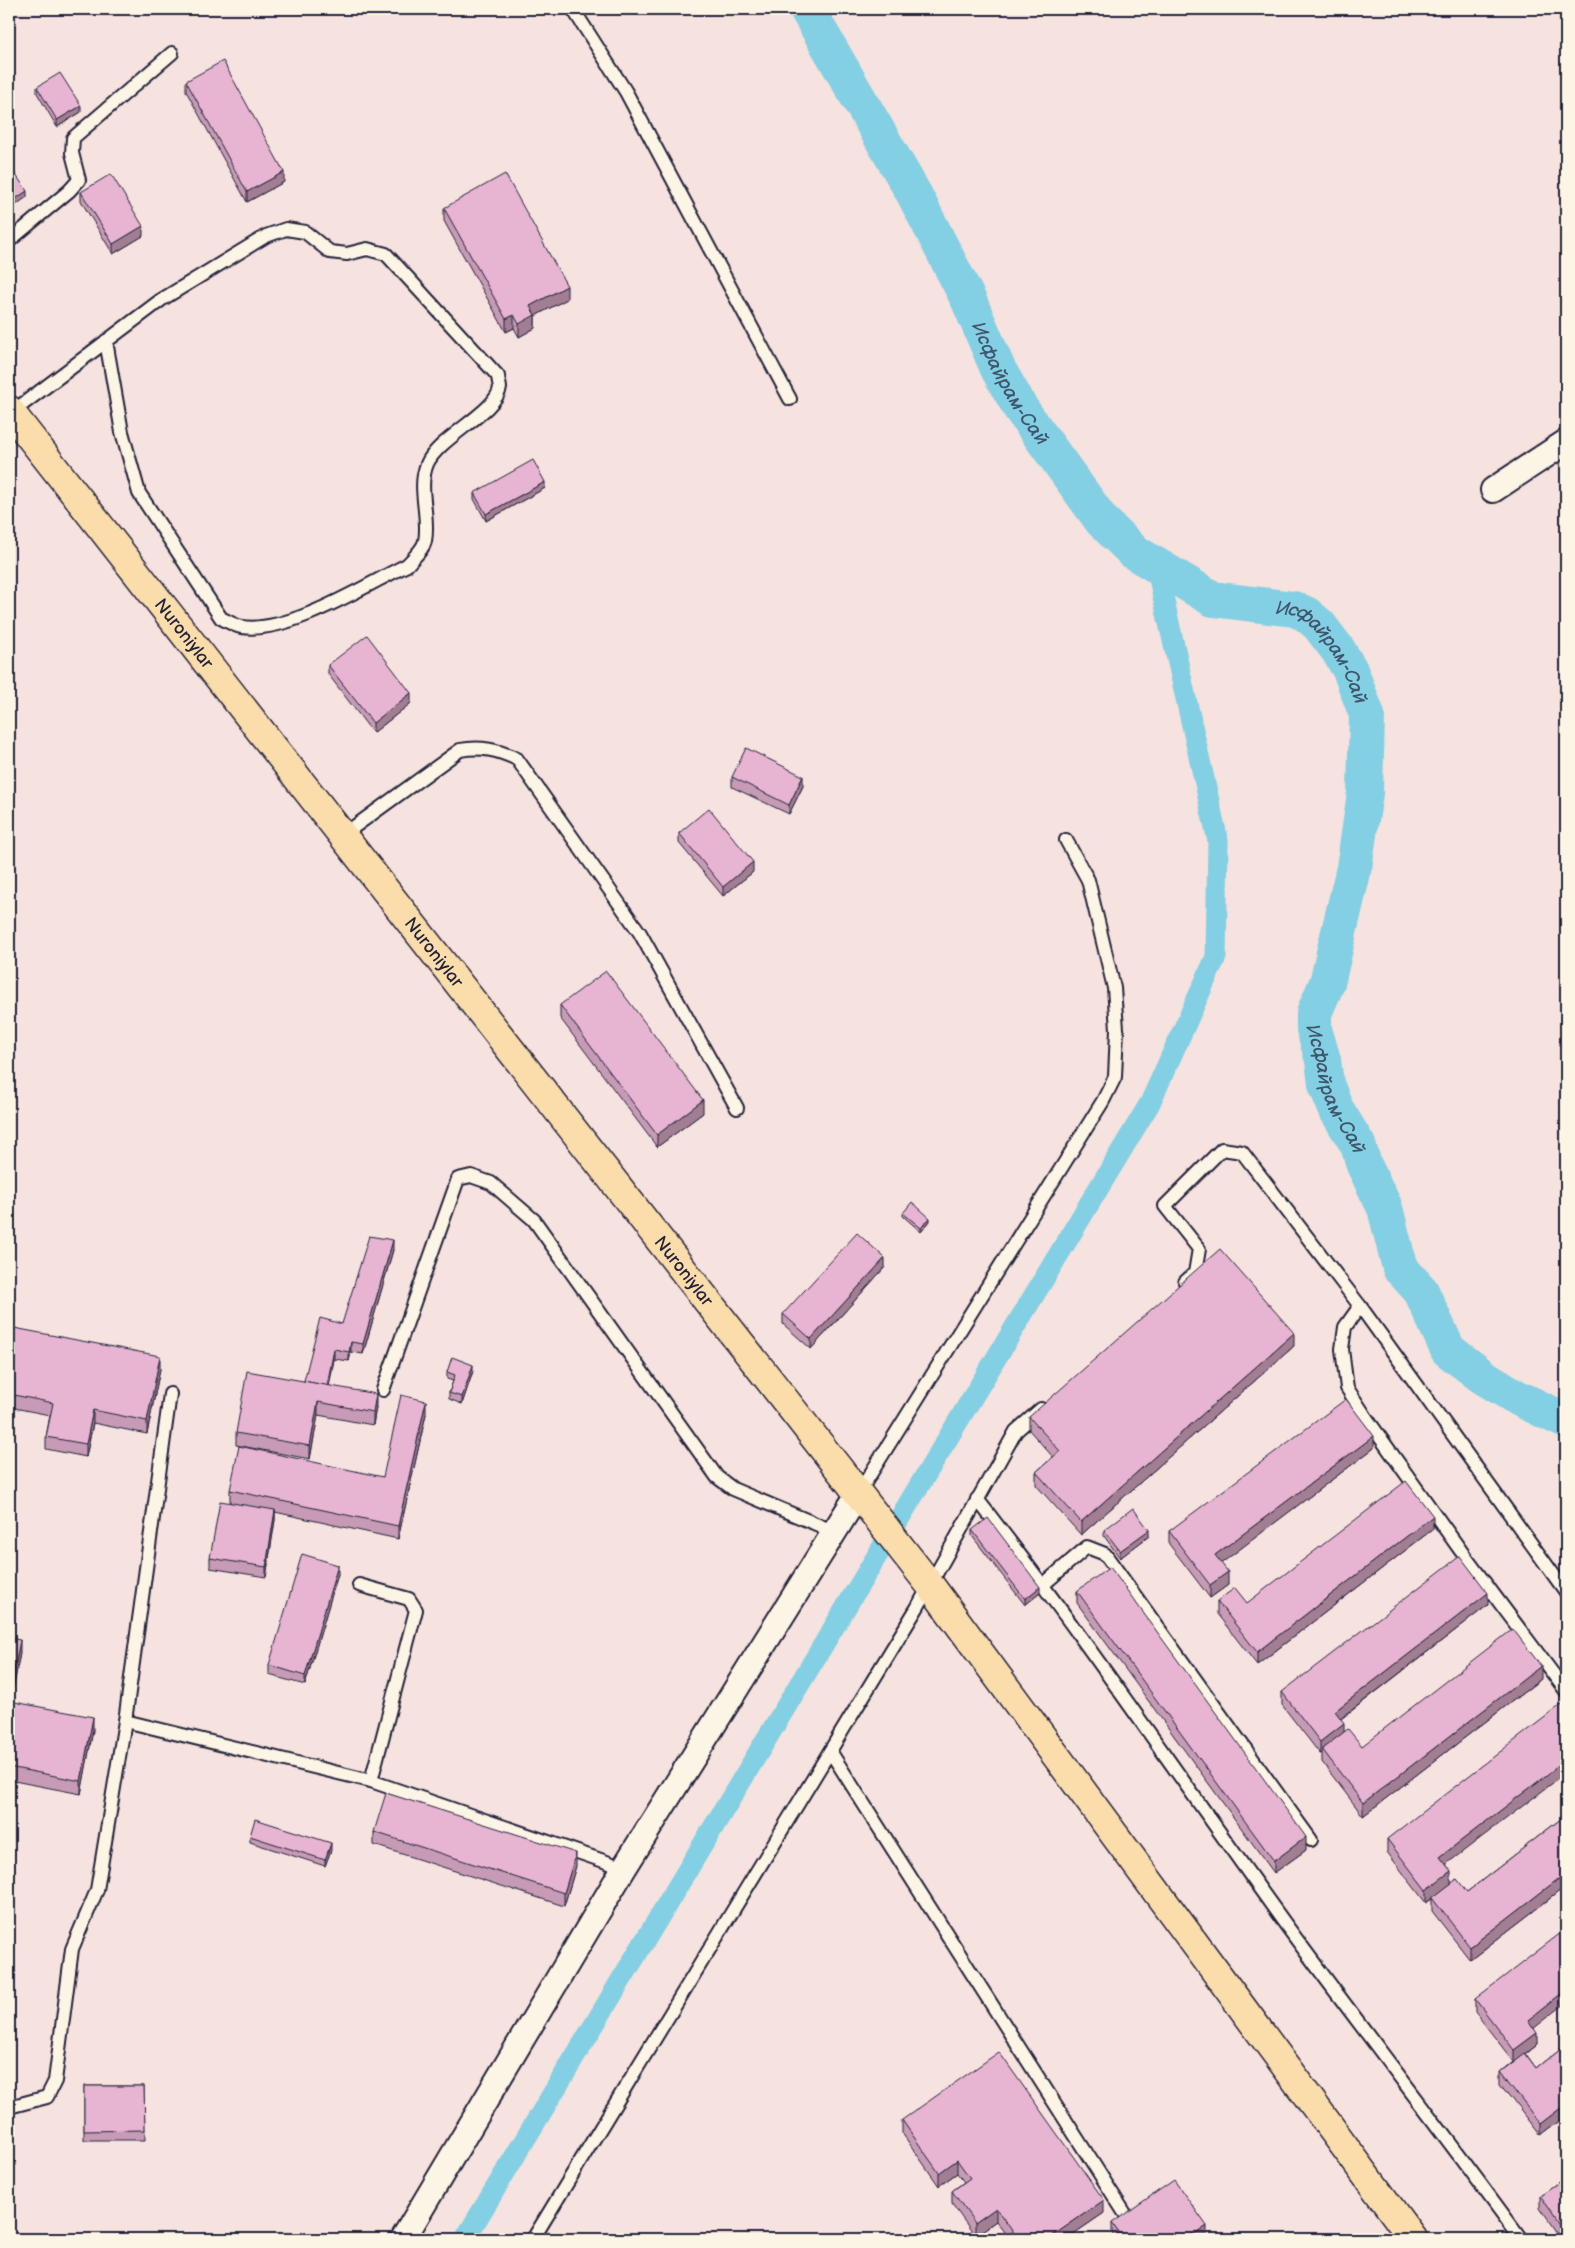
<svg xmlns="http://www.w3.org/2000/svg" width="1575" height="2248" viewBox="0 0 1575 2248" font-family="'Balsamiq Sans',sans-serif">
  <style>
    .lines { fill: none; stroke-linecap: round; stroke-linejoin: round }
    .canal { stroke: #83cfe3; stroke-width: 21 }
    .river { stroke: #83cfe3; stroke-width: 36 }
    .lane-casing { stroke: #22223b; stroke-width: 16 }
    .street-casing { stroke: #22223b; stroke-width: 28 }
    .primary-casing { stroke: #22223b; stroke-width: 31 }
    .lane { stroke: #fcf5e5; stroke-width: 12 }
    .street { stroke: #fcf5e5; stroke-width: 24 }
    .primary { stroke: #faddab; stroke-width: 28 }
    .wall { fill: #c79bb5; stroke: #22223b }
    .shaded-wall { fill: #a27e93; stroke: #22223b }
    .building { fill: #e7b4d2; stroke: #22223b }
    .labels { text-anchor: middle; stroke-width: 4; stroke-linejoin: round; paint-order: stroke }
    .street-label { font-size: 18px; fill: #22223b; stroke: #fcf5e5 }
    .water-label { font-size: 19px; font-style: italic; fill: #3f566d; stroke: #fcf5e5 }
  </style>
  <rect width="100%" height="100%" fill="#f6e2df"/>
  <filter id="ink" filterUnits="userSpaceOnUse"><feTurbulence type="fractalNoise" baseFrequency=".02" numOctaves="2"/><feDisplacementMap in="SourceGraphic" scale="10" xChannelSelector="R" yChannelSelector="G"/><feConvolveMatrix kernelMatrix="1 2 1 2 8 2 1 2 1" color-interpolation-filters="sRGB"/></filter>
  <g filter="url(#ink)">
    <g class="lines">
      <path class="canal" d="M 465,2239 L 1150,1103 L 1216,957 L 1218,841 L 1156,565"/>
      <path class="river" id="s1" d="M 807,9 L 914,194 L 969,301 L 998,369 L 1021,409 L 1102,521 L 1134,552 L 1213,599 L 1294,609 L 1306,614 L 1319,625 L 1338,650 L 1350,670 L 1367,715 L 1365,793 L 1354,868 L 1327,983 L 1314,1013 L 1314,1029 L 1323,1060 L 1326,1084 L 1336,1109 L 1358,1145 L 1364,1165 L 1385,1208 L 1400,1268 L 1421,1291 L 1448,1350 L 1482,1376 L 1516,1397 L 1566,1421"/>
      <g class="lane-casing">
        <g id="lane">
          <path d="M 573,9 L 626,92 L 790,399"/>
          <path d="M 9,241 L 69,191 L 79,180 L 72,153 L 73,138 L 172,53"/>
          <path d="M 11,413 L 161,300 L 266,236 L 286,229 L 305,232 L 330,252 L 347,254 L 367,249 L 386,254 L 498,376 C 498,380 500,385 500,388 C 496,412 438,438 427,464 C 417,488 430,517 425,541 C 423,550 413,558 407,565 C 364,586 289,634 242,627 C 235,626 227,621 221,618 L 139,493 L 122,432 L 106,341"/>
          <path d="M 343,835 L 460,750 C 481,746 498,750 517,759 L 640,933 L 737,1108"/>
          <path d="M 1185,1282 L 1195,1273 L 1199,1249 L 1165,1206 L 1222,1149 L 1242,1152 L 1360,1306 L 1566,1592"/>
          <path d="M 1360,1306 L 1345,1327 L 1342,1349 L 1347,1388 L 1367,1419 L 1461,1551 L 1566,1691"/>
          <path d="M 383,1390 L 458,1179 L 471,1176 L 491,1183 L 534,1220 L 717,1477 L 733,1489 L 835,1532"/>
          <path d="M 858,1494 L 1103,1101 L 1115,1077 L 1117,1029 L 1114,988 L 1088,880 L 1066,840"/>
          <path d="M 977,1499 C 1085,1637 1183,1783 1286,1925 C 1363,2030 1444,2133 1521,2239"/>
          <path d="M 1044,1584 L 1087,1547 L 1105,1554 L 1311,1840"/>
          <path d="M 359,1585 L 409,1599 L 416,1610 L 371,1781"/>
          <path d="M 125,1721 L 371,1781 L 624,1868"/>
          <path d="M 830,1751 L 1126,2215"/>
          <path d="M 9,2107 L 47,2097 L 55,2081 L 72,1949 L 97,1890 L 125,1721 L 170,1394"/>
          <path d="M 533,2239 L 917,1608 L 1016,1431 L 1041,1409"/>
        </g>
      </g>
      <g class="street-casing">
        <g id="street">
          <path d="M 1493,490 L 1566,442"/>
          <path d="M 403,2239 L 624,1868 L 858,1494"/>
        </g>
      </g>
      <g class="primary-casing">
        <g id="primary">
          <path id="s2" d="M 9,410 L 930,1585 L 1413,2239"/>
        </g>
      </g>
      <use href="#lane" class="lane"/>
      <use href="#street" class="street"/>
      <use href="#primary" class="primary"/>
    </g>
    <g class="wall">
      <path d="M 186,81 L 284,182 L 247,202 L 186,91 Z"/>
      <path d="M 37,87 L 81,112 L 57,127 L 37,93 Z"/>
      <path d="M 81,192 L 143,236 L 113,254 L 81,201 Z"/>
      <path d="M 444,208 L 567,299 L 535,316 L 535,328 L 519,337 L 514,328 L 506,332 L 444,221 Z"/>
      <path d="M 545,488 L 486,521 L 474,499 L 474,493 Z"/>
      <path d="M 328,665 L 411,703 L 373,733 L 328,674 Z"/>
      <path d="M 732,777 L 803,786 L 789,814 L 732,787 Z"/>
      <path d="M 679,833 L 753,872 L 723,896 L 679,843 Z"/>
      <path d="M 560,1005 L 703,1113 L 657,1147 L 560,1018 Z"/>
      <path d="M 903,1213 L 930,1221 L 921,1232 L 903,1216 Z"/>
      <path d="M 393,1250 L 363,1354 L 351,1352 L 349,1361 L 334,1359 L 329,1386 L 376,1407 L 373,1425 L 318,1415 L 310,1459 L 236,1445 L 236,1433 L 304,1381 L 342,1324 Z"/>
      <path d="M 885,1267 L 811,1349 L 783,1324 L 783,1314 Z"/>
      <path d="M 9,1327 L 160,1369 L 147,1434 L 93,1423 L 86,1457 L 46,1449 L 46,1437 L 50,1415 L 9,1407 Z"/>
      <path d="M 1294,1346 L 1081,1535 L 1036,1485 L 1036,1472 L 1053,1457 L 1029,1430 L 1029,1417 Z"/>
      <path d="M 473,1371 L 462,1404 L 449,1399 L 449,1393 L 453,1381 L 447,1379 L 447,1372 Z"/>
      <path d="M 426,1414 L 398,1539 L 275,1512 L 275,1520 L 266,1577 L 210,1568 L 210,1558 L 237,1504 L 230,1503 L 230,1490 L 383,1477 Z"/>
      <path d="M 1374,1448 L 1221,1563 L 1228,1585 L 1210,1598 L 1169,1544 L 1169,1531 Z"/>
      <path d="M 1433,1529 L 1257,1665 L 1217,1614 L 1217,1601 L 1247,1603 Z"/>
      <path d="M 972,1530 L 1040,1593 L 1025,1605 L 972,1536 Z"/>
      <path d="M 1104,1530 L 1149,1536 L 1120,1558 L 1104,1536 Z"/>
      <path d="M 338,1574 L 305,1685 L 269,1675 L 269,1665 Z"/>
      <path d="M 1077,1591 L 1306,1850 L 1274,1873 L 1077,1603 Z"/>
      <path d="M 1488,1605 L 1341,1719 L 1344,1732 L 1362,1746 L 1541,1679 L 1363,1816 L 1322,1762 L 1322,1753 L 1320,1754 L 1282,1705 L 1282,1692 Z"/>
      <path d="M 9,1638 L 20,1653 L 11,1701 L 93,1730 L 81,1794 L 9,1780 Z"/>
      <path d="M 1566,1815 L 1566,1886 L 1470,1960 L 1432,1911 L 1432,1899 L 1426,1903 L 1387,1852 L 1387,1839 L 1447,1865 L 1451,1883 L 1467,1892 Z"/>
      <path d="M 374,1832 L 576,1866 L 564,1906 L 374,1845 Z"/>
      <path d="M 250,1836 L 331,1850 L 325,1866 L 250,1842 Z"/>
      <path d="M 1475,1999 L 1534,2028 L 1537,2045 L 1526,2054 L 1536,2068 L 1566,2044 L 1566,2116 L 1540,2136 L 1500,2084 L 1500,2072 L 1513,2061 L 1475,2012 Z"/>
      <path d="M 84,2086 L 144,2086 L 145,2140 L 84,2140 Z"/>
      <path d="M 902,2120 L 1104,2213 L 1066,2239 L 1009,2239 L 996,2221 L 975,2236 L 952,2204 L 952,2191 L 964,2182 L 957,2173 L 939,2186 L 902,2133 Z"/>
      <path d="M 1566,2177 L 1566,2239 L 1561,2239 L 1540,2208 L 1540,2195 Z"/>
      <path d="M 1112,2223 L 1207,2236 L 1202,2239 L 1116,2239 L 1112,2233 Z"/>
    </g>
    <g class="shaded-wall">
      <path d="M 81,106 L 81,112 L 57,127 L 57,120 Z"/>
      <path d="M 284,172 L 284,182 L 247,202 L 247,192 Z"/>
      <path d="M 27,191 L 27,197 L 9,210 L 9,203 Z"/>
      <path d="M 143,226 L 143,236 L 113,254 L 113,244 Z"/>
      <path d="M 567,286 L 567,299 L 535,316 L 535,328 L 519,337 L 519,324 L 530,306 Z"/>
      <path d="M 514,315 L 514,328 L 506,332 L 506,319 Z"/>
      <path d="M 545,482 L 545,488 L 486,521 L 486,514 Z"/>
      <path d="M 411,693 L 411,703 L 373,733 L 373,723 Z"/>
      <path d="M 803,776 L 803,786 L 789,814 L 789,805 Z"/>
      <path d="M 753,862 L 753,872 L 723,896 L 723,887 Z"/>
      <path d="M 703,1100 L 703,1113 L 657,1147 L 657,1135 Z"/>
      <path d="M 930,1218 L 930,1221 L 921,1232 L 921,1228 Z"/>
      <path d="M 393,1240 L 393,1250 L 363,1354 L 363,1344 Z"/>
      <path d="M 885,1258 L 885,1267 L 811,1349 L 811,1339 Z"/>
      <path d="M 1294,1333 L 1294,1346 L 1081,1535 L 1081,1522 Z"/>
      <path d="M 351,1342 L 351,1352 L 349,1361 L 349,1352 Z"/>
      <path d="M 334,1349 L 334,1359 L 327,1398 L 327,1389 Z"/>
      <path d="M 160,1356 L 160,1369 L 147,1434 L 147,1421 Z"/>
      <path d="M 473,1365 L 473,1371 L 462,1404 L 462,1397 Z"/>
      <path d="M 376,1394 L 376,1407 L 373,1425 L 373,1412 Z"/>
      <path d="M 426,1401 L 426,1414 L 398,1539 L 398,1526 Z"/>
      <path d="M 318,1402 L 318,1415 L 310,1459 L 310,1446 Z"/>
      <path d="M 93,1410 L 93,1423 L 86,1457 L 86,1444 Z"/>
      <path d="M 1374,1436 L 1374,1448 L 1215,1568 L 1215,1555 Z"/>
      <path d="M 275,1510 L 275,1520 L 266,1577 L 266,1567 Z"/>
      <path d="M 1433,1516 L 1433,1529 L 1257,1665 L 1257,1652 Z"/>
      <path d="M 1149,1530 L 1149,1536 L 1120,1558 L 1120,1551 Z"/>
      <path d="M 338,1565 L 338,1574 L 305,1685 L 305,1676 Z"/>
      <path d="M 1228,1572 L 1228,1585 L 1210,1598 L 1210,1585 Z"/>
      <path d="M 1040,1587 L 1040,1593 L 1025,1605 L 1025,1599 Z"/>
      <path d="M 1488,1593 L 1488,1605 L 1335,1723 L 1335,1711 Z"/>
      <path d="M 20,1640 L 20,1653 L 9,1711 L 9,1698 Z"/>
      <path d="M 1541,1666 L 1541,1679 L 1363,1816 L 1363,1803 Z"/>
      <path d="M 93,1717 L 93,1730 L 81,1794 L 81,1781 Z"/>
      <path d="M 1344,1723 L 1344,1736 L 1322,1749 L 1322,1753 L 1320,1754 L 1320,1742 Z"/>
      <path d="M 1566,1760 L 1566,1773 L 1440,1869 L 1440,1857 Z"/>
      <path d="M 1306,1837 L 1306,1850 L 1274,1873 L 1274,1861 Z"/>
      <path d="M 331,1843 L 331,1850 L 325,1866 L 325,1860 Z"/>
      <path d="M 576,1853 L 576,1866 L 564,1906 L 564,1893 Z"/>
      <path d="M 1451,1871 L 1451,1884 L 1426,1903 L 1426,1890 Z"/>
      <path d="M 1566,1873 L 1566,1886 L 1470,1960 L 1470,1947 Z"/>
      <path d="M 1566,1990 L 1566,2003 L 1528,2033 L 1528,2020 Z"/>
      <path d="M 1537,2033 L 1537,2045 L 1514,2063 L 1514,2050 Z"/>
      <path d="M 1566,2104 L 1566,2116 L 1540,2136 L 1540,2124 Z"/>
      <path d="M 957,2160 L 957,2173 L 939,2186 L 939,2173 Z"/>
      <path d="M 1104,2200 L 1104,2213 L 1066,2239 L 1048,2239 Z"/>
      <path d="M 996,2208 L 996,2221 L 975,2236 L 975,2223 Z"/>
      <path d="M 1207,2226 L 1207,2236 L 1202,2239 L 1188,2239 Z"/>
      <path d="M 1566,2228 L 1566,2239 L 1564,2239 L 1564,2230 Z"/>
    </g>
    <g class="building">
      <path d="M 223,61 L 284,172 L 247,192 L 186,81 Z"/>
      <path d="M 60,73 L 81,106 L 57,120 L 37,87 Z"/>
      <path d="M 9,165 L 27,191 L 9,203 Z"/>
      <path d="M 111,174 L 143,226 L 113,244 L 81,192 Z"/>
      <path d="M 505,174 L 567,286 L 530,306 L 535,315 L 519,324 L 514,315 L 506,319 L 444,208 Z"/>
      <path d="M 533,460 L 545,482 L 486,514 L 474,493 Z"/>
      <path d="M 367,635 L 411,693 L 373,723 L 328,665 Z"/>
      <path d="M 746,748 L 803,776 L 789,805 L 732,777 Z"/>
      <path d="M 709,808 L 753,862 L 723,887 L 679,833 Z"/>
      <path d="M 606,971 L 703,1100 L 657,1135 L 560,1005 Z"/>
      <path d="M 912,1202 L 930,1218 L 921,1228 L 903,1213 Z"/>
      <path d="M 857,1233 L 885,1258 L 811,1339 L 783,1314 Z"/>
      <path d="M 369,1236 L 393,1240 L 363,1344 L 351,1342 L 349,1352 L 334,1349 L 327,1386 L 304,1381 L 320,1318 L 342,1324 Z"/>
      <path d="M 1220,1249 L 1294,1333 L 1081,1522 L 1036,1472 L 1060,1451 L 1029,1417 Z"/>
      <path d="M 9,1327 L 160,1356 L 147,1421 L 93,1410 L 86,1444 L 46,1437 L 53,1403 L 9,1394 Z"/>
      <path d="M 452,1357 L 473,1365 L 462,1397 L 449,1393 L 455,1375 L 447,1372 Z"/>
      <path d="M 247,1371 L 376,1394 L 373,1412 L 318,1402 L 310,1446 L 236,1433 Z"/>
      <path d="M 401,1395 L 426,1401 L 398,1526 L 230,1490 L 239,1446 L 383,1477 Z"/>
      <path d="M 1346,1399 L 1374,1436 L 1215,1555 L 1228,1572 L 1210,1585 L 1169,1531 Z"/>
      <path d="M 1406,1481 L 1433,1516 L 1257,1652 L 1217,1601 L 1235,1588 L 1247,1603 Z"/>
      <path d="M 220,1501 L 275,1510 L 266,1567 L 210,1558 Z"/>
      <path d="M 1133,1508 L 1149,1530 L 1120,1551 L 1104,1530 Z"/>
      <path d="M 988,1518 L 1040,1587 L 1025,1599 L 972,1530 Z"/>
      <path d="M 302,1554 L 338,1565 L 305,1676 L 269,1665 Z"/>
      <path d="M 1460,1556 L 1488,1593 L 1335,1711 L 1344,1723 L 1320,1742 L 1282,1692 Z"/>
      <path d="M 1110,1567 L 1306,1837 L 1274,1861 L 1077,1591 Z"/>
      <path d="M 1513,1629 L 1541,1666 L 1363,1803 L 1322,1749 L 1348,1729 L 1362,1746 Z"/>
      <path d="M 9,1638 L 20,1640 L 9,1698 Z"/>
      <path d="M 9,1701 L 93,1717 L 81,1781 L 9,1767 Z"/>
      <path d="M 1566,1701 L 1566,1760 L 1440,1857 L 1451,1871 L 1426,1890 L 1387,1839 Z"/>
      <path d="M 386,1793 L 576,1853 L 564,1893 L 374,1832 Z"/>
      <path d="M 1566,1815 L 1566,1873 L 1470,1947 L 1432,1898 L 1457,1879 L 1467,1892 Z"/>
      <path d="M 255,1819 L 331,1843 L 325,1860 L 250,1836 Z"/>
      <path d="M 1566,1929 L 1566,1990 L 1528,2020 L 1537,2033 L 1514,2050 L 1475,1999 Z"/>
      <path d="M 1566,2044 L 1566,2104 L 1540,2124 L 1500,2072 L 1525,2053 L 1536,2068 Z"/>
      <path d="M 999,2052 L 1104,2200 L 1048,2239 L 1018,2239 L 996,2208 L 975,2223 L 952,2191 L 970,2178 L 957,2160 L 939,2173 L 902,2120 Z"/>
      <path d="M 84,2086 L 144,2086 L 145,2130 L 84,2131 Z"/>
      <path d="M 1566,2177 L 1566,2228 L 1564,2230 L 1540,2195 Z"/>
      <path d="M 1174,2180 L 1207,2226 L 1188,2239 L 1123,2239 L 1112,2223 Z"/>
    </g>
  </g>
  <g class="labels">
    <g class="street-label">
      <text dy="6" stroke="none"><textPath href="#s2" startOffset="284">Nuroniylar</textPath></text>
      <text dy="6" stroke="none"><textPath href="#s2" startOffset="689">Nuroniylar</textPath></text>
      <text dy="6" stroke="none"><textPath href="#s2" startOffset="1094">Nuroniylar</textPath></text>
    </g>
    <g class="water-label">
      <text dy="7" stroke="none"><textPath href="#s1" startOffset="426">Исфайрам-Сай</textPath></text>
      <text dy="7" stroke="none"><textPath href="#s1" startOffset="861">Исфайрам-Сай</textPath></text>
      <text dy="7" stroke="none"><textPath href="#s1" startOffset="1328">Исфайрам-Сай</textPath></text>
    </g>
  </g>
  <rect width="1575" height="2248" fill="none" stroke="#fcf5e5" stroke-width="30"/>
  <rect x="15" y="15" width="1545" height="2218" fill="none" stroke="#22223b" stroke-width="2" filter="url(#ink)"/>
</svg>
